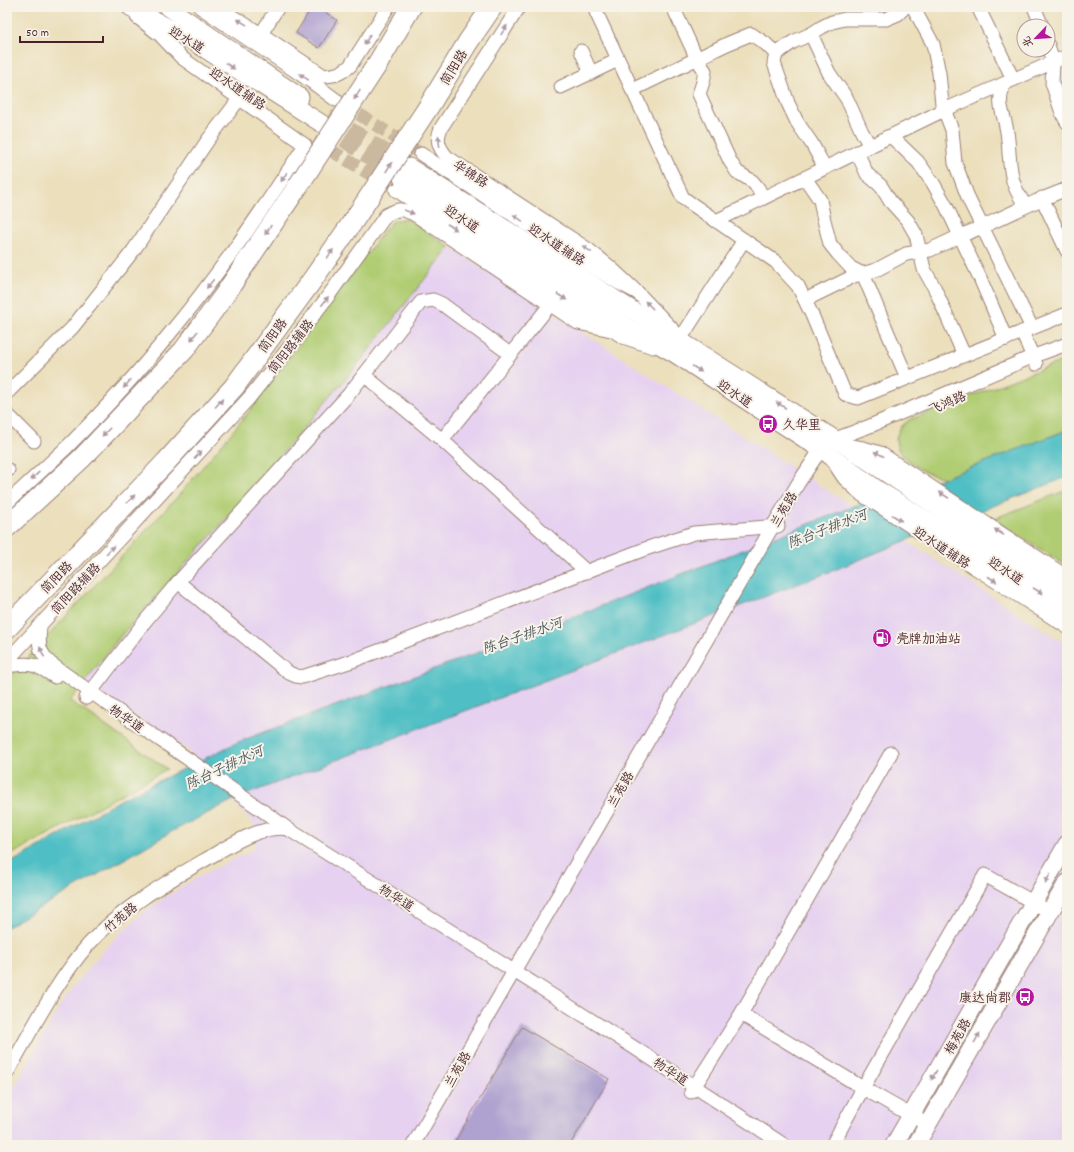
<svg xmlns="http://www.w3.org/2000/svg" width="1074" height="1152" viewBox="0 0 1074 1152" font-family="Dekko,'LXGW WenKai TC',sans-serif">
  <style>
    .built { fill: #e6d2f0 }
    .green { fill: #b0cd73; stroke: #7d764f }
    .water { fill: #50bfc5; stroke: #4d6f78 }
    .building { fill: #afa2d0 }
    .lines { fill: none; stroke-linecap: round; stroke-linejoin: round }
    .minor-tunnel { stroke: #cbb99f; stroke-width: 13; stroke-dasharray: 13 6; stroke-linecap: butt }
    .major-tunnel { stroke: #cbb99f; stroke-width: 17; stroke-dasharray: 17 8; stroke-linecap: butt }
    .minor-casing { stroke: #9a7f74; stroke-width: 15 }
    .major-casing { stroke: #9a7f74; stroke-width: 19 }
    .highway-casing { stroke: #9a7f74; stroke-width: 22 }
    .minor { stroke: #fff; stroke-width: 13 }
    .major { stroke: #fff; stroke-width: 17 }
    .highway { stroke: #fff; stroke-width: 20 }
    .highway-bridge-casing { stroke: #9a7f74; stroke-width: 22; stroke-linecap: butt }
    .highway-bridge { stroke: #fff; stroke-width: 20 }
    .oneway { fill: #ae9aa0 }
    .labels { text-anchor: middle; stroke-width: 4; stroke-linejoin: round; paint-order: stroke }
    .street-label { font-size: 13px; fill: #4a1f2b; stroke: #f7f3e8 }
    .poi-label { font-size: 13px; fill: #4a1f2b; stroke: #f7f3e8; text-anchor: start }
    .water-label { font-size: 14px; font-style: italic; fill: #4c5761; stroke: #f7f3e8 }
  </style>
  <rect width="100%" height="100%" fill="#f7f3e8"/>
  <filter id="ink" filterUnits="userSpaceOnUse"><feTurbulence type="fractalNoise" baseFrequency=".025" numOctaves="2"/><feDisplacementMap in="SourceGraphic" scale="8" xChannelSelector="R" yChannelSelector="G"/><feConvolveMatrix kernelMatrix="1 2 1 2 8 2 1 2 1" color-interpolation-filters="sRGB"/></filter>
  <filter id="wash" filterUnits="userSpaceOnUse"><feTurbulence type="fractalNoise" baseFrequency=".012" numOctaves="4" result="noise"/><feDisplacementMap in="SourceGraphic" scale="16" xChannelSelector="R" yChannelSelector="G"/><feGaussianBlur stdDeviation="0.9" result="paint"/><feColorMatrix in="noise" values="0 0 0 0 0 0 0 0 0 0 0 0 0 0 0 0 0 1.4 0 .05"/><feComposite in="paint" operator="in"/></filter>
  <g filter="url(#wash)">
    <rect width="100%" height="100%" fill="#ebdfbc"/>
    <path class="built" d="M 450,247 L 1067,645 L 1067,1145 L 7,1145 L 7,1100 L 62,1003 L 80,978 L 94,961 L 122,931 L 148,909 L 181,887 L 205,873 L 251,851 L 256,844 L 254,824 L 187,749 L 84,683 Z"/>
    <g class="green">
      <path d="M 407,219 L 450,247 L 354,369 L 236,508 L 119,638 L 70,701 L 167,769 L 7,857 L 7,680 L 179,495 L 248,413 L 386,228 L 394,220 Z"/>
      <path d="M 1067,359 L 1067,430 L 944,478 C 938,476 931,474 925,472 C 921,470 916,466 912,463 C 909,460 905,458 902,455 C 891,442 897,428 909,420 Z"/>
      <path d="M 1067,490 L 1067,566 L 993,519 Z"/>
    </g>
    <path class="water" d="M 1067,430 L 1067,477 L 912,538 L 832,571 L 237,798 L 171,832 L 7,927 L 7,865 L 124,798 L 238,742 L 560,622 L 857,505 L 944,478 Z"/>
    <g id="blocks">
      <g class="building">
        <path d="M 312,7 L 317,7 L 337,20 L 319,48 L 296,33 Z"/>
        <path d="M 522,1027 L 609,1079 L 570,1145 L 453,1145 Z"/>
      </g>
    </g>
  </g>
  <g filter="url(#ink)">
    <use href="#blocks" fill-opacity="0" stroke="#9a7f74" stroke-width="1"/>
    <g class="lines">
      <g class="minor-tunnel">
        <path d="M 343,104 L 421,154"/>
        <path d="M 314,140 L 396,190"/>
      </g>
      <g class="major-tunnel">
        <path d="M 328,117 L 406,165"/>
        <path d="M 344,139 L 398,176"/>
      </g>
      <g class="minor-casing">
        <g id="minor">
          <path d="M 200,7 L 312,82 L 336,100"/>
          <path d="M 217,7 L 261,34 L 324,76 C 336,75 340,74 350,66 L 388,7"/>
          <path d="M 519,7 L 441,128 C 436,139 438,147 447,157 L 589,250 L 609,266 L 638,293"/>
          <path d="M 598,7 L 596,12 L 683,198 L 776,262 L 798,286 L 812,315 L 845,394 L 858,398 L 1067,314"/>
          <path d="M 673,7 L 697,59 L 705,71 L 703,82 L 699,94 L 730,161 L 737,172 L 752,181 L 758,188 L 763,198"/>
          <path d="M 913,7 L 933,44 L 939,73 L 942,104 L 952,130 L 955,163 L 969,200 L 1032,328"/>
          <path d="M 978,7 L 1013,79"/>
          <path d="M 1034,7 L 1042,26"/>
          <path d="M 137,17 L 169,42"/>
          <path d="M 261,34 L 278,7"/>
          <path d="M 811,34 L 829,73 L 847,99 L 862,132 L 870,146"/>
          <path d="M 1048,45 L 1053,63 L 1052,83 L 1062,113 L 1067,122"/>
          <path d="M 581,51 L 591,73"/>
          <path d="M 776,54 L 774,63 L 788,103 L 797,122 L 812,144 L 825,168"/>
          <path d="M 1004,84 C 996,106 1004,111 1007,132 C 1010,150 1008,170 1015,187 C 1018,194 1022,200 1025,206"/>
          <path d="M 561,87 L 618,60"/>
          <path d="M 632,90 L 727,44 L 751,34 L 766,44 L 776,54 L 793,42 L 811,34 L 822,27 L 832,22 L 845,19 L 886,19 L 898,14 L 905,7"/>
          <path d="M 887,137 L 893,138 L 918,162 L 933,183 L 946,206 L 980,278 L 1006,339"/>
          <path d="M 857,152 L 867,174 L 881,186 L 890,201 L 908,221 L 916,235 L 924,269 L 935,289 L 964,355"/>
          <path d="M 421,154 L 584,262 L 617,282 L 638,293 L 676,333"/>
          <path d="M 805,178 L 820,200 L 824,220 L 830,244 L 838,254 L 851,268 L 863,274 L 907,378"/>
          <path d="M 396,190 L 623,337 L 653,347"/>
          <path d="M 1042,198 L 1067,251"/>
          <path d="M 716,221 L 944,110 L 1067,56"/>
          <path d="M 805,300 L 854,276 L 876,270 L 906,254 L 930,250 L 960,236 L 982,227 L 1037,201 L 1067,189"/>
          <path d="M 1022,332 L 1036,364"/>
          <path d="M 681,338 L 744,240"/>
          <path d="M 364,375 L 442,440 L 587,572"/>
          <path d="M 7,393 L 72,328 L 133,251 L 208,140 L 240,98"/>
          <path d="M 7,414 L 34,441"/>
          <path d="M 442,440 L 550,305"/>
          <path d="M 845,445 L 863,448 L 880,453 L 1067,577"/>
          <path d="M 832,460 L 844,478 L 862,495 L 1067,627"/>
          <path d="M 7,471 L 8,470"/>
          <path d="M 7,503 C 27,484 47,466 67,447 C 103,411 139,372 171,332 C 220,273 263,209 305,145 L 182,58 L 162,37"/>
          <path d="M 178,582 L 289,673 L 296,676 L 302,677 L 355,660 L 645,549 L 694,533 L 778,526"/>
          <path d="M 40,626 C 39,644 37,649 50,663 C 128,720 210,772 288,829 C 454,933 620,1037 784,1145"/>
          <path d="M 7,661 L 249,398 L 277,363 L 329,295 L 386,215 C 400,208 402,208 417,216 L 578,323 L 611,330"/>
          <path d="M 7,666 C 31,662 36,664 55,677"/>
          <path d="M 86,698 L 146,620 L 178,582 L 349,394 L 421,302 L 433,300 L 442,304 L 510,354"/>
          <path d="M 741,1014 L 863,1088 L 928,1125"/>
          <path d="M 7,1073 C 32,1030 55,983 88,945 C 122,907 167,882 210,857 C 231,844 264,824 288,829"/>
          <path d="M 691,1092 L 741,1014 L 891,753"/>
          <path d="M 413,1145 L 767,536 L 799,482 L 815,458 L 821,450 L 835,439 L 870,426 L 1034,356 L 1067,344"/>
          <path d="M 832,1145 L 863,1088 L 985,875 L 1050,912"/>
        </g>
      </g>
      <g class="major-casing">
        <g id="major">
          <path d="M 130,7 L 186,37 L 324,125"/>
          <path d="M 168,7 L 300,97"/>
          <path d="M 409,167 L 637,313 L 844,445 L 896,480 L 1067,592"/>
          <path d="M 402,178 L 628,327 L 675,354 L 829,455 L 877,489 L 946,532 L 1067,610"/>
          <path d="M 894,1145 L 1067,844"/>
          <path d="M 916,1145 L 1050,912 L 1067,883"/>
        </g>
      </g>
      <g class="highway-casing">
        <g id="highway">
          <path d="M 378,63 L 411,7"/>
          <path d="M 429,106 L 468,42 L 492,7"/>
          <path d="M 7,527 L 82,458 L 184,350 L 223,297 L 298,186"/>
          <path d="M 7,628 L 166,462 L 234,387 L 313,279 L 352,223"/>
        </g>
      </g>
      <use href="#minor" class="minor"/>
      <use href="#major" class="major"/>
      <use href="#highway" class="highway"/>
      <g class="highway-bridge-casing">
        <g id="highway-bridge">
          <path d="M 298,186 L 378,63"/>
          <path d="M 352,223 L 429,106"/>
        </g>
      </g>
      <use href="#highway-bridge" class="highway-bridge"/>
    </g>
    <defs><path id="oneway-solid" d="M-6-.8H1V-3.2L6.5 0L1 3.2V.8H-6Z"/></defs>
    <g class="oneway">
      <use href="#oneway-solid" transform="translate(242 22) rotate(-149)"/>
      <use href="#oneway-solid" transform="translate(504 30) rotate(-57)"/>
      <use href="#oneway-solid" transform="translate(367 40) rotate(123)"/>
      <use href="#oneway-solid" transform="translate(230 66) rotate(33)"/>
      <use href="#oneway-solid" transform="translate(304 77) rotate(-146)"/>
      <use href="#oneway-solid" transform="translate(357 95) rotate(123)"/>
      <use href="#oneway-solid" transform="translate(439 141) rotate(-96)"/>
      <use href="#oneway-solid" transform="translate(389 167) rotate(-57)"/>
      <use href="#oneway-solid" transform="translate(284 177) rotate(123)"/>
      <use href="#oneway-solid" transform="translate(409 212) rotate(21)"/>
      <use href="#oneway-solid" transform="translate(518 218) rotate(-146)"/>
      <use href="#oneway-solid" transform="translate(452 227) rotate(33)"/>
      <use href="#oneway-solid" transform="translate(268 230) rotate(124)"/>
      <use href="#oneway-solid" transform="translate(587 249) rotate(-145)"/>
      <use href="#oneway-solid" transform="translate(330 254) rotate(-55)"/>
      <use href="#oneway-solid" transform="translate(210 284) rotate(128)"/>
      <use href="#oneway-solid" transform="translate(562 297) rotate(33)"/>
      <use href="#oneway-solid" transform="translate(325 301) rotate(-53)"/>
      <use href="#oneway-solid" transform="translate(649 305) rotate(-135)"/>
      <use href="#oneway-solid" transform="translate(194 336) rotate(127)"/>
      <use href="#oneway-solid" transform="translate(697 369) rotate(33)"/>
      <use href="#oneway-solid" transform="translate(127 384) rotate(131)"/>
      <use href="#oneway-solid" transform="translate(219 403) rotate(-48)"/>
      <use href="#oneway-solid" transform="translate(781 405) rotate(-147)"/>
      <use href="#oneway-solid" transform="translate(106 432) rotate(134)"/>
      <use href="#oneway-solid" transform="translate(879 454) rotate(-154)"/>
      <use href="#oneway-solid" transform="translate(198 455) rotate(-47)"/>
      <use href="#oneway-solid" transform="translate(35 476) rotate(137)"/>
      <use href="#oneway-solid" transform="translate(944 495) rotate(-147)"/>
      <use href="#oneway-solid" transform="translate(131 499) rotate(-46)"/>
      <use href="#oneway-solid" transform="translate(897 518) rotate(33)"/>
      <use href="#oneway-solid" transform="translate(999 532) rotate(-147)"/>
      <use href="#oneway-solid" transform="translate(110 550) rotate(-47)"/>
      <use href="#oneway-solid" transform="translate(992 579) rotate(33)"/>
      <use href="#oneway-solid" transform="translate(1038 591) rotate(33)"/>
      <use href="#oneway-solid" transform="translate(42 652) rotate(-115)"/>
      <use href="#oneway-solid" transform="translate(1048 878) rotate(120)"/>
      <use href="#oneway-solid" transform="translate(977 1038) rotate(-60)"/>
      <use href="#oneway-solid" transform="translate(934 1075) rotate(120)"/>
    </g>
  </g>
  <defs>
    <g id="bus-disc" transform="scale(1)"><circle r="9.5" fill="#b5179e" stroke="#f7f3e8"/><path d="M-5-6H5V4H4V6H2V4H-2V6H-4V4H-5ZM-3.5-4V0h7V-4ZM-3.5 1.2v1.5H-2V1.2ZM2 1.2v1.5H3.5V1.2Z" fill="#fff"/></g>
    <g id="fuel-disc" transform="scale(1)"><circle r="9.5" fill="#b5179e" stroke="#f7f3e8"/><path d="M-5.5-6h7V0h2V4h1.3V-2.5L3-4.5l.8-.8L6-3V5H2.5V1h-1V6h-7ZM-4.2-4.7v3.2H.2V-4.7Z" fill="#fff"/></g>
  </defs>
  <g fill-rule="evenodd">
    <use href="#bus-disc" x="768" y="424"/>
    <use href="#fuel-disc" x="882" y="638"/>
    <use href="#bus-disc" x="1025" y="997"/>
  </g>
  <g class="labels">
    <g class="street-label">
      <text transform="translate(187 39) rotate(31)" y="5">迎水道</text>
      <text transform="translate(453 67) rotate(-59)" y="5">简阳路</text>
      <text transform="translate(238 88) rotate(34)" y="5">迎水道辅路</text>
      <text transform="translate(471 173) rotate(33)" y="5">华锦路</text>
      <text transform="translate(462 218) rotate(33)" y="5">迎水道</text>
      <text transform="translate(557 244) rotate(33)" y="5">迎水道辅路</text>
      <text transform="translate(272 335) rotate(-54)" y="5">简阳路</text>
      <text transform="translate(290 346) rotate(-52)" y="5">简阳路辅路</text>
      <text transform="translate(735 393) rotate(33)" y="5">迎水道</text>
      <text transform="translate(947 402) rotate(-23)" y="5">飞鸿路</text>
      <text transform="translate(783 509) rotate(-59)" y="5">兰苑路</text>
      <text transform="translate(942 547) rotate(33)" y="5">迎水道辅路</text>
      <text transform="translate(1006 570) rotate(33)" y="5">迎水道</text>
      <text transform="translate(56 577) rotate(-46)" y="5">简阳路</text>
      <text transform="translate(75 588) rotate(-47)" y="5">简阳路辅路</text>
      <text transform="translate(127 718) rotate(34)" y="5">物华道</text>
      <text transform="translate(620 789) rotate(-60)" y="5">兰苑路</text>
      <text transform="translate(397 897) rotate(32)" y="5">物华道</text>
      <text transform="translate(120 917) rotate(-40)" y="5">竹苑路</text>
      <text transform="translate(957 1036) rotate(-60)" y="5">梅苑路</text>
      <text transform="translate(457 1069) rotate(-60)" y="5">兰苑路</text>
      <text transform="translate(671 1071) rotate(33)" y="5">物华道</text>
    </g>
    <g class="poi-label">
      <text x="782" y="429">久华里</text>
      <text x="896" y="643">壳牌加油站</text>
      <text x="1011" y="1002" text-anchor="end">康达尚郡</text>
    </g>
    <g class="water-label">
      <text transform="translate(827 528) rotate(-21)" y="5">陈台子排水河</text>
      <text transform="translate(522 635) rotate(-19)" y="5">陈台子排水河</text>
      <text transform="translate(224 767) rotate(-25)" y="5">陈台子排水河</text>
    </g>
  </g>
  <rect width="1074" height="1152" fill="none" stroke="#f7f3e8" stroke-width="24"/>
  <g transform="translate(1036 38) rotate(245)"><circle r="19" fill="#f7f3e8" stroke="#b29e9c"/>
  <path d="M0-3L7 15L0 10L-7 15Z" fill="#b5179e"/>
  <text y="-6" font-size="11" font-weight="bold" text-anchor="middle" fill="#4a1f2b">北</text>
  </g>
  <path d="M20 36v6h83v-6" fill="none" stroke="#4a1f2b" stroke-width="2"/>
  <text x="26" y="36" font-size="12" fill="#4a1f2b" stroke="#f7f3e8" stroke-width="3" paint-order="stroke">50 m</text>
</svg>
